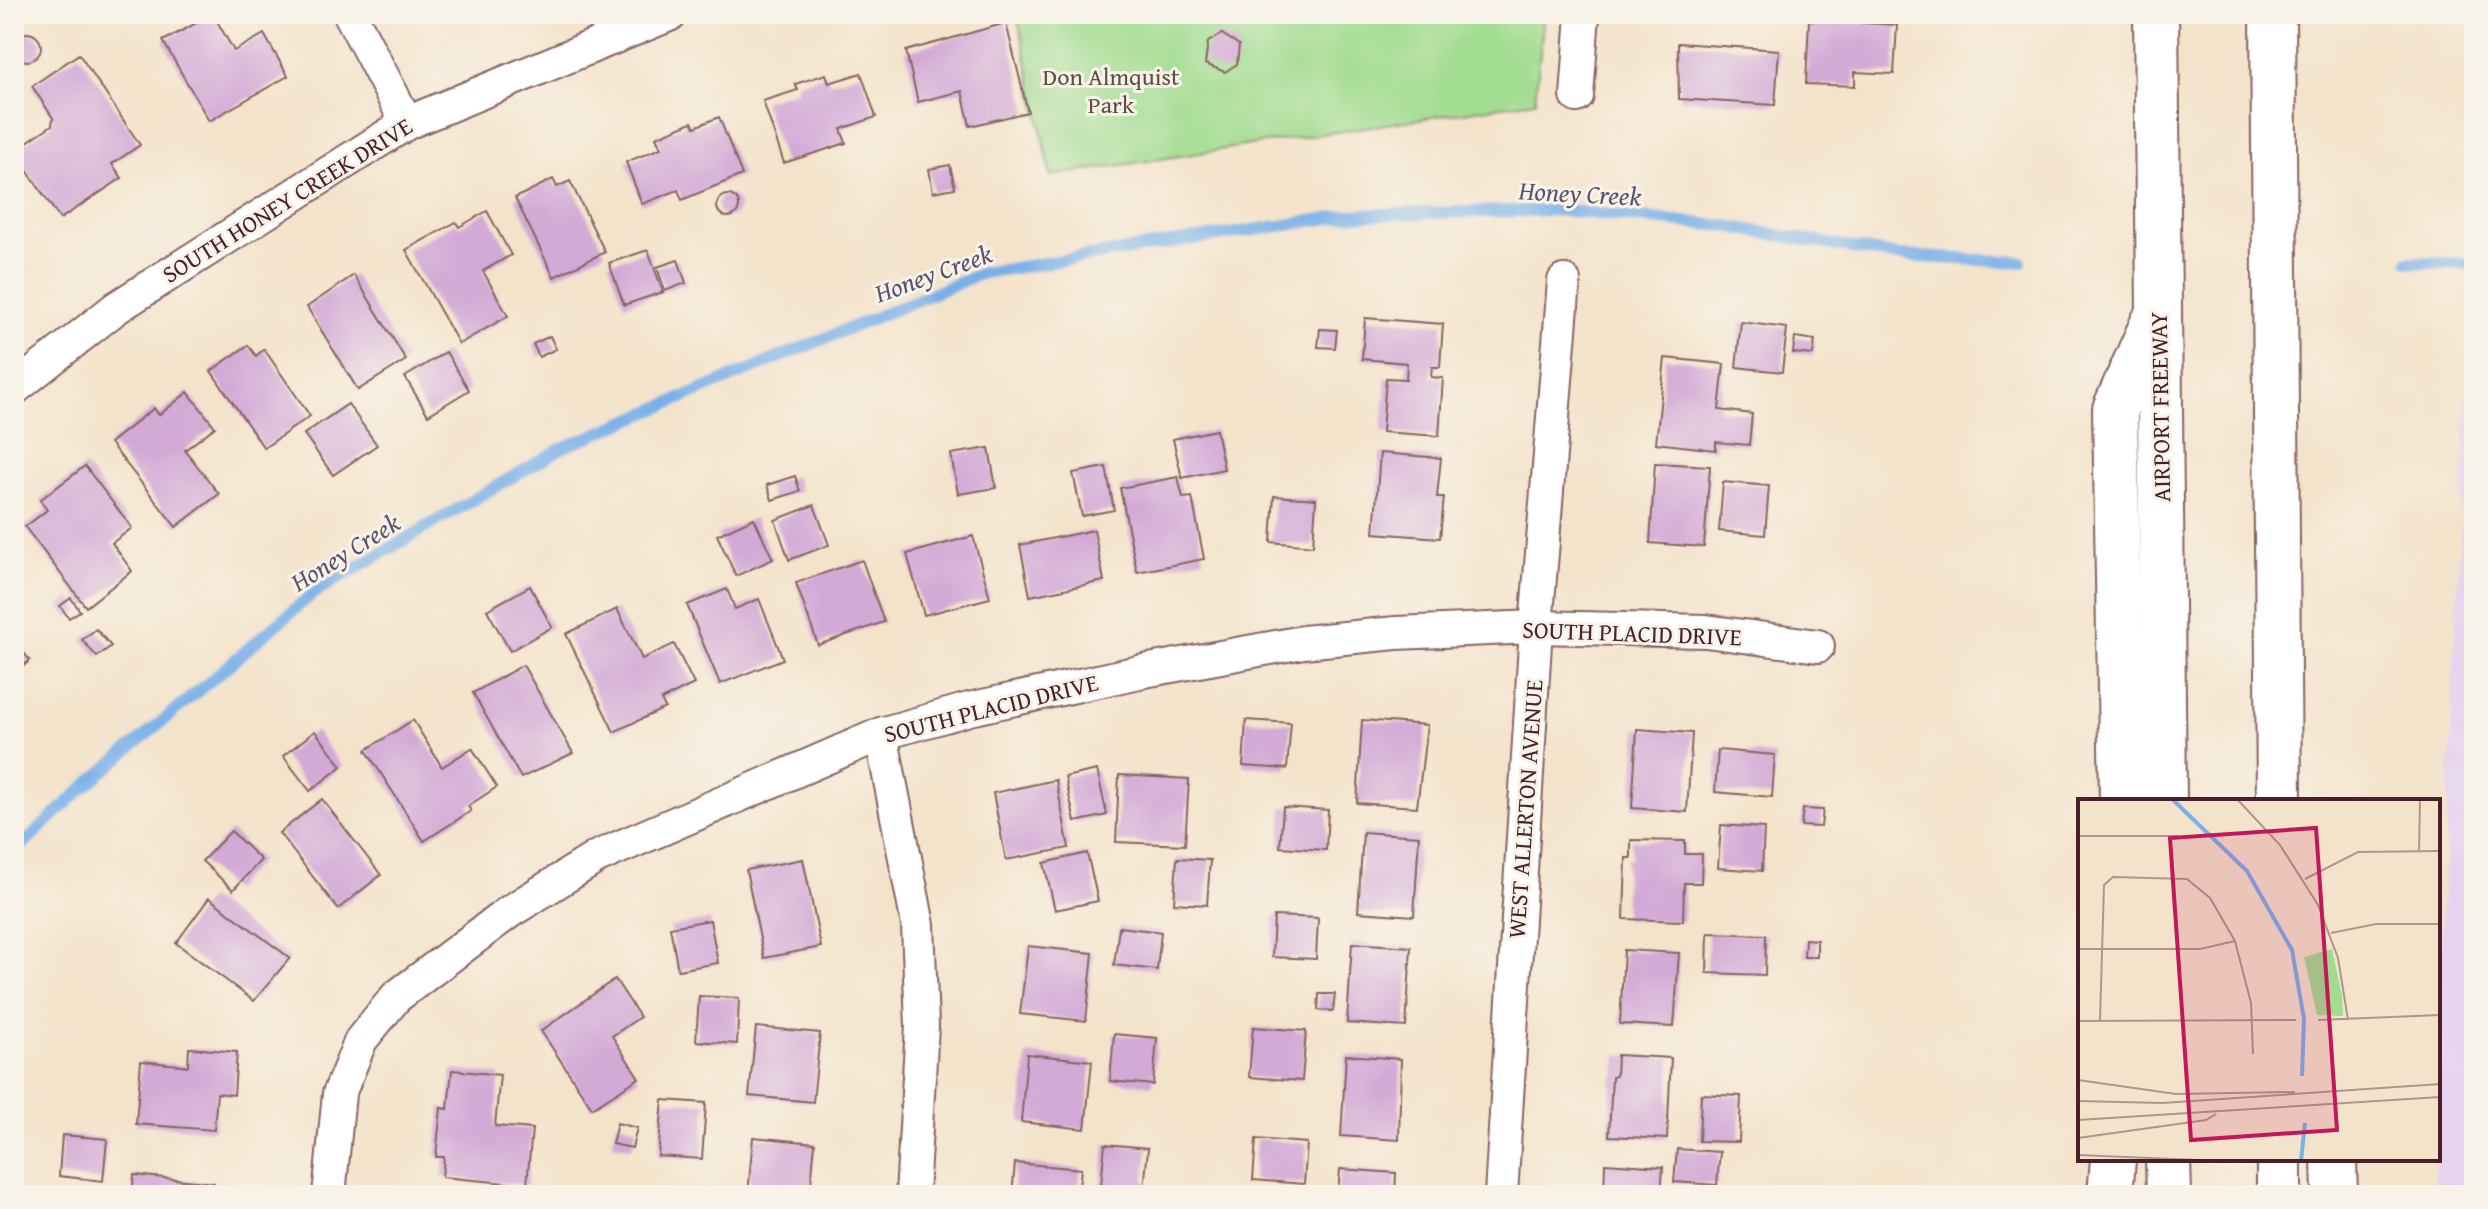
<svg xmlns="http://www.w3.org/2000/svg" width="2488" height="1209" font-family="'Gentium Book Plus',serif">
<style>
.built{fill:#e6d3f0}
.green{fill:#a1dc90;stroke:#767e5e;stroke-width:2}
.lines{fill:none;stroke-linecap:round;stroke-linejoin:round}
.stream{stroke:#79b0e8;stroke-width:12}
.building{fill:#d3a9d6}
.street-casing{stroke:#866463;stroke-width:36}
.highway-casing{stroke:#866463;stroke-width:48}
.street{stroke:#fff;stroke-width:32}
.highway{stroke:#fff;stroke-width:44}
.labels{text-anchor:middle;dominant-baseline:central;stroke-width:6;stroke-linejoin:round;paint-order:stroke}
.park-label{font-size:24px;fill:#604e44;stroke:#f7f3e8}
.street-label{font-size:24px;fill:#4a1f2b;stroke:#f7f3e8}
.water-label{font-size:26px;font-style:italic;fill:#5a526d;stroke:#f7f3e8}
.inset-river{fill:none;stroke:#79b0e8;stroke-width:4}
.inset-road{fill:none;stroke:#b0958b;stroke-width:2}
.view{fill:#c2185b;fill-opacity:0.15;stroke:#c2185b;stroke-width:4}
.inset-edge{fill:none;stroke:#4a1f2b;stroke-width:4}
</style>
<rect width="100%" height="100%" fill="#f7f3e8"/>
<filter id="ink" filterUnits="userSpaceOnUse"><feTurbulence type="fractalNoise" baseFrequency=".0125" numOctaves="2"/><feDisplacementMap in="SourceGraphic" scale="16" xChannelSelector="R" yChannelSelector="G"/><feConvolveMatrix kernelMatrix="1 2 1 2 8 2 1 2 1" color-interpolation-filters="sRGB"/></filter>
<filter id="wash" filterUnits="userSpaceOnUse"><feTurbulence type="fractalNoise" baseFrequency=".006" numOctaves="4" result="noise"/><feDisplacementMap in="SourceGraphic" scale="32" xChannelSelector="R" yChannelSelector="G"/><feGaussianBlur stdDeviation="1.8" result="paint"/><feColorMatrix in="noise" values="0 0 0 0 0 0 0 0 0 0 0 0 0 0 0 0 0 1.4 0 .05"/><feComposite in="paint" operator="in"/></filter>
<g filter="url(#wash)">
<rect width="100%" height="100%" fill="#f4e3cb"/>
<path class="built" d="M 2469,348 L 2474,350 L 2474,1195 L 2434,1195 L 2435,1159 L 2438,1159 L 2438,1008 Z"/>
<path class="green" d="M 1017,14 L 1544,14 L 1535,101 L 1051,176 Z"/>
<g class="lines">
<g class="stream">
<path d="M 2409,262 L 2474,264"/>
<path d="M 14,853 L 81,790 L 315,592 L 562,448 L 982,273 L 1349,215 L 1559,210 L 1725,226 L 1898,256 L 2021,262"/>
</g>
</g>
<g id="blocks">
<g class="building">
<path d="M 213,14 L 234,51 L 264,34 L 288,76 L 209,121 L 163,41 Z"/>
<path d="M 1809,20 L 1897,25 L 1894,74 L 1855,72 L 1855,86 L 1806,84 Z"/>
<path d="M 1006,23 L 1028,112 L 970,126 L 962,91 L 918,102 L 906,51 Z"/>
<circle cx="27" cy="47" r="14"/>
<path d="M 1222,34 L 1239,45 L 1237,64 L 1225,72 L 1205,64 L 1208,42 Z"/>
<path d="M 1678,43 L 1779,50 L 1775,105 L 1679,99 Z"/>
<path d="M 79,54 L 140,145 L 112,164 L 122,178 L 60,219 L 14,151 L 52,125 L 53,118 L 32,86 Z"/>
<path d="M 861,73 L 876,117 L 841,129 L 846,143 L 784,163 L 763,101 L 798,90 L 795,84 L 826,74 L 829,83 Z"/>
<path d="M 719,117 L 742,175 L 682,200 L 678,190 L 642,204 L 626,162 L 661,148 L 656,137 L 692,122 L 695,127 Z"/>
<path d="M 950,165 L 955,188 L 933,192 L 929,169 Z"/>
<path d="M 553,179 L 557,187 L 570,181 L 605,252 L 554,277 L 515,198 Z"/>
<circle cx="728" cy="206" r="11"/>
<path d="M 487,211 L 511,255 L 483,271 L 508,316 L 459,344 L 406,250 L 456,222 L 459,227 Z"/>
<path d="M 648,250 L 663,292 L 624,305 L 609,263 Z"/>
<path d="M 678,260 L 686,283 L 665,291 L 657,267 Z"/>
<path d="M 354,275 L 406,360 L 358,390 L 307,307 Z"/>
<path d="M 1365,318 L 1443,324 L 1440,367 L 1432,367 L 1431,377 L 1443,378 L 1439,436 L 1382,432 L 1386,378 L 1406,379 L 1407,363 L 1362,359 Z"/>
<path d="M 1741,322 L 1787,328 L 1782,372 L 1736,367 Z"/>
<path d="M 1320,329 L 1337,330 L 1335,348 L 1318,347 Z"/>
<path d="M 550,336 L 556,349 L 539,357 L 533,344 Z"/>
<path d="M 1795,337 L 1815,340 L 1813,355 L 1793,353 Z"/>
<path d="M 248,345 L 256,356 L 264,349 L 310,416 L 264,448 L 211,371 Z"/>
<path d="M 446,352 L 469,390 L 428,415 L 405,377 Z"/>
<path d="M 1665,358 L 1724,364 L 1719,410 L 1752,414 L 1749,445 L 1716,442 L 1716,450 L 1656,443 Z"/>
<path d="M 188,392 L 215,427 L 185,450 L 219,494 L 176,527 L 110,443 L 154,408 L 159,415 Z"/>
<path d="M 348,404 L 377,445 L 333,475 L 304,434 Z"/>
<path d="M 1216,430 L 1224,469 L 1182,478 L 1173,439 Z"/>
<path d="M 989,448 L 996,488 L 958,494 L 951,454 Z"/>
<path d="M 1380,453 L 1441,458 L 1437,497 L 1444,497 L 1440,538 L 1374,533 Z"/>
<path d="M 1655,463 L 1710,466 L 1704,547 L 1650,543 Z"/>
<path d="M 85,466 L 132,528 L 112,543 L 132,571 L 86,607 L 25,527 L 47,510 L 40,500 Z"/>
<path d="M 1106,467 L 1114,510 L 1082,516 L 1073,473 Z"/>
<path d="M 795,476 L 800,491 L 772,500 L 767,485 Z"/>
<path d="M 1178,477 L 1183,498 L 1192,497 L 1204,559 L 1137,572 L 1120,488 Z"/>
<path d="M 1723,482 L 1769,486 L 1765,535 L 1719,531 Z"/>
<path d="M 1274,496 L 1316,499 L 1313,546 L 1271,542 Z"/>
<path d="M 814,505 L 829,545 L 789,560 L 775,520 Z"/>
<path d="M 754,518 L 773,559 L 736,576 L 717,535 Z"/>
<path d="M 1094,530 L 1104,581 L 1030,596 L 1020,545 Z"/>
<path d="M 973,536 L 990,598 L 924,615 L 907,554 Z"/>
<path d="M 862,560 L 884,622 L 818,645 L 796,583 Z"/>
<path d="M 530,586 L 552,627 L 510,651 L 487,610 Z"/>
<path d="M 727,589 L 735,609 L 759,599 L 783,659 L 720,684 L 687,605 Z"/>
<path d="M 71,598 L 80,611 L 69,618 L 60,606 Z"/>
<path d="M 617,609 L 642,659 L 674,644 L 694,684 L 661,700 L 665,708 L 614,732 L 566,634 Z"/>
<path d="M 96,629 L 111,646 L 97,657 L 82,640 Z"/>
<path d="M 14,642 L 30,660 L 14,675 Z"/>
<path d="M 523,665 L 573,753 L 521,778 L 473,693 Z"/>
<path d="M 413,720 L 442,767 L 472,748 L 497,787 L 468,806 L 471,811 L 424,841 L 366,750 Z"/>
<path d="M 1246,720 L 1291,723 L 1287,769 L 1243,766 Z"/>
<path d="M 1362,720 L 1427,725 L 1417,807 L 1357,803 Z"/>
<path d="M 1637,729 L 1692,733 L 1687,812 L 1632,808 Z"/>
<path d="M 315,731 L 342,766 L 310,791 L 283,756 Z"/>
<path d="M 1718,750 L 1775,755 L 1772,797 L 1715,792 Z"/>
<path d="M 1097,770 L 1107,815 L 1075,822 L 1065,777 Z"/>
<path d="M 1119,775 L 1189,779 L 1185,845 L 1116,842 Z"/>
<path d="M 1056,780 L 1069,848 L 1006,860 L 993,793 Z"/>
<path d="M 322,799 L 381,875 L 338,909 L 279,833 Z"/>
<path d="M 1283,807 L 1328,810 L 1326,850 L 1280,847 Z"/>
<path d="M 1803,809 L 1823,810 L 1821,827 L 1801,826 Z"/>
<path d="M 1721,825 L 1764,828 L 1762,871 L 1718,868 Z"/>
<path d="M 231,831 L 261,860 L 233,890 L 202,861 Z"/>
<path d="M 1363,832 L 1419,836 L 1414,916 L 1358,912 Z"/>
<path d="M 1631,840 L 1685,841 L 1685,854 L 1702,854 L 1701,883 L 1684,883 L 1683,921 L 1624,919 L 1626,858 L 1631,858 Z"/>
<path d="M 1087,853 L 1098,901 L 1055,910 L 1044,863 Z"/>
<path d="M 1177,858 L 1210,860 L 1207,905 L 1174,903 Z"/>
<path d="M 803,859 L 821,947 L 764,958 L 746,870 Z"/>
<path d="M 209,898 L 290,958 L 254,1001 L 176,943 Z"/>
<path d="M 1274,916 L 1318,918 L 1316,959 L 1272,957 Z"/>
<path d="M 710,920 L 718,963 L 678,970 L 670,927 Z"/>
<path d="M 1119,927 L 1161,932 L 1157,970 L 1114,965 Z"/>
<path d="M 1708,933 L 1766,935 L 1765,975 L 1707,973 Z"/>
<path d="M 1805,939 L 1817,940 L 1817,957 L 1804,957 Z"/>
<path d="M 1352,943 L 1411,947 L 1406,1027 L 1347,1023 Z"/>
<path d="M 1028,946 L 1093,953 L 1086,1021 L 1020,1014 Z"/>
<path d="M 1624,950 L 1679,953 L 1674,1027 L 1620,1024 Z"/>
<path d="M 615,979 L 640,1017 L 612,1036 L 639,1078 L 592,1108 L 541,1031 Z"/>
<path d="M 1319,994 L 1335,994 L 1333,1011 L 1318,1010 Z"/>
<path d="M 699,996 L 739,998 L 737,1044 L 696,1041 Z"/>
<path d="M 756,1027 L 820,1033 L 813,1102 L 749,1096 Z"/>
<path d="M 1253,1027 L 1306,1031 L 1302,1081 L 1249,1077 Z"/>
<path d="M 1114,1034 L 1157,1038 L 1153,1085 L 1110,1081 Z"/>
<path d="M 189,1048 L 237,1052 L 234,1095 L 217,1093 L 214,1130 L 136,1124 L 141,1061 L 188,1066 Z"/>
<path d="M 1027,1054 L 1092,1061 L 1085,1129 L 1021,1122 Z"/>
<path d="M 1346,1055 L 1401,1059 L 1399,1140 L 1341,1136 Z"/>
<path d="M 1617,1055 L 1671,1058 L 1667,1139 L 1609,1136 L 1612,1077 L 1616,1076 Z"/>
<path d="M 452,1070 L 500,1075 L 495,1126 L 532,1129 L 527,1185 L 442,1177 L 444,1157 L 436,1157 L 441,1108 L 448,1109 Z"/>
<path d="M 1701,1094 L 1741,1096 L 1739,1142 L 1699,1141 Z"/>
<path d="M 663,1100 L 706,1103 L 702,1159 L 658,1156 Z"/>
<path d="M 617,1123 L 637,1128 L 632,1148 L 612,1144 Z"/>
<path d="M 62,1135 L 107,1139 L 103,1181 L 59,1176 Z"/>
<path d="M 753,1137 L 815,1143 L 810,1195 L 748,1195 Z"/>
<path d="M 1256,1139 L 1307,1143 L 1304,1184 L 1253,1180 Z"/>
<path d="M 1105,1144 L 1148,1148 L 1144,1189 L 1101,1185 Z"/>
<path d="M 1677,1149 L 1720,1152 L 1717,1185 L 1674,1182 Z"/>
<path d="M 1015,1163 L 1081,1169 L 1078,1195 L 1012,1195 Z"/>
<path d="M 1605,1163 L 1663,1167 L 1661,1195 L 1604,1195 Z"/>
<path d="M 1340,1169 L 1396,1173 L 1395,1195 L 1338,1195 Z"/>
<path d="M 134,1175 L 214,1183 L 213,1195 L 132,1195 Z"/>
</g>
</g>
</g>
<g filter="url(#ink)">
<use href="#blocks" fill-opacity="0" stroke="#866463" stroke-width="2"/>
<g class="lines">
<g class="street-casing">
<g id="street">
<path d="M 350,14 L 407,123"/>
<path d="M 1577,96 L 1583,14"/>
<path d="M 14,389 L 116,308 L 407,123 L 671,14"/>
<path d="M 881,734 L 918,925 L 922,1026 L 912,1195"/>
<path d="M 329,1195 L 339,1094 L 361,1040 L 396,997 L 509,912 L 597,857 L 881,734 L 969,709 L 1144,671 L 1303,642 L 1396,633 L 1536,627 L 1706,631 L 1818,646"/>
<path d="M 1501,1195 L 1536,627 L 1564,281"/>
</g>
</g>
<g class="highway-casing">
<g id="highway">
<path d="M 2156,14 L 2164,801"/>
<path d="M 2273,14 L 2279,801"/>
<path d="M 2122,801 L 2115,409 L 2153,323"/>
<path d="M 2168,1159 L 2169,1195"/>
<path d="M 2334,1159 L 2335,1195"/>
<path d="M 2110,1195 L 2113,1159"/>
<path d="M 2279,1195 L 2279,1159"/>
</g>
</g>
<use href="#street" class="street"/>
<use href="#highway" class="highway"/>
</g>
</g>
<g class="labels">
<g class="park-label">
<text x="1111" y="76">Don Almquist<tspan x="1111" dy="28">Park</tspan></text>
</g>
<g class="street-label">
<text transform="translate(287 200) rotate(-32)">SOUTH HONEY CREEK DRIVE</text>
<text transform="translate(2160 407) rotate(-91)">AIRPORT FREEWAY</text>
<text transform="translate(1632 633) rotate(2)">SOUTH PLACID DRIVE</text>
<text transform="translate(991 708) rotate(-14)">SOUTH PLACID DRIVE</text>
<text transform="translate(1525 809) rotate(-86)">WEST ALLERTON AVENUE</text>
</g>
<g class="water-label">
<text transform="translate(1580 193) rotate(3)">Honey Creek</text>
<text transform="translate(933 273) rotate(-20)">Honey Creek</text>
<text transform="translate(345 552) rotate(-32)">Honey Creek</text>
</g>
</g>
<g transform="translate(2078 799)">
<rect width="362" height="362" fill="#f4e3cb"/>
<path d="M 254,150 L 264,197 L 265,217 L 239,216 L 226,158 Z" fill="#a1dc90"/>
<path class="inset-river" d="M 94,0 L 169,72 L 214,151 L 226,220 L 224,277M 223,362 L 227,324"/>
<path class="inset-road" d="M 159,0 L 202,46 L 240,106 L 260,159 L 270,221M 0,37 L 101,37M 341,51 L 342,0M 227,80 L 280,53 L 362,52M 253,134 L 298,125 L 362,125M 0,150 L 122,150 L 157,142M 240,221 L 362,216M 0,222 L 218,221M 22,222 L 26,86 L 35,78 L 109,80 L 132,99 L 157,142 L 173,204 L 175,255M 0,281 L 98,295 L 217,293M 0,302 L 85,304 L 362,285M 0,321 L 362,298M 0,339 L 128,321 L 138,315M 0,356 L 144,362"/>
<path class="view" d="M 238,29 L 259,331 L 113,341 L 92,39 Z"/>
<rect width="362" height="362" class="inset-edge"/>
</g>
<rect width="2488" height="1209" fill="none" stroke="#f7f3e8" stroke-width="48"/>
</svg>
